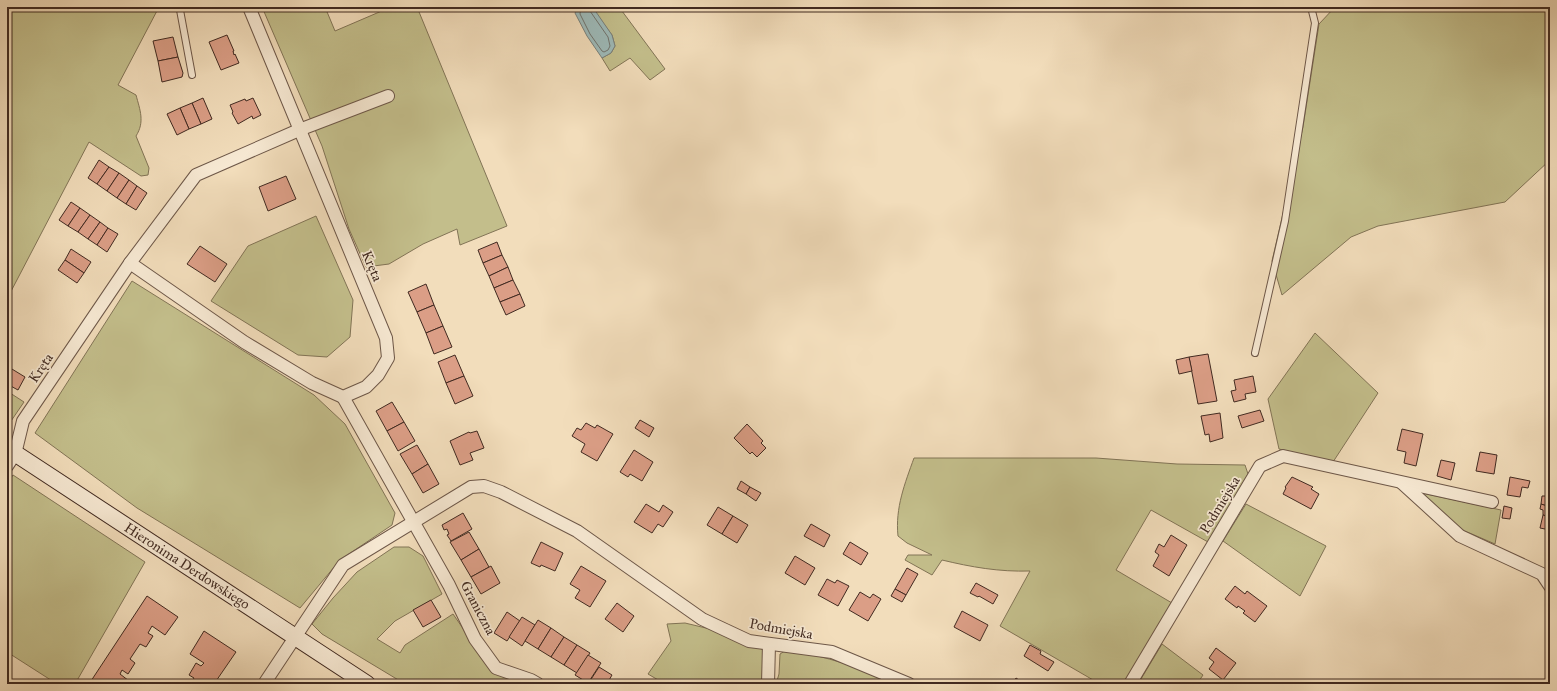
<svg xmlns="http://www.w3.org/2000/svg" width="1557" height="691" font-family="'IM FELL Great Primer',serif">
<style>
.green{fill:#c3be8b;stroke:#827456}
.water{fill:#9dbab9;stroke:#78807c}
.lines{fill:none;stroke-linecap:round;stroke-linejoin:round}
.shore{stroke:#6f726d;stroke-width:1}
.building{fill:#db9e86;stroke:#412a21}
.lane-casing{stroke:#6d5748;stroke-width:8}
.street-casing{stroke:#6d5748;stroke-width:14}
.secondary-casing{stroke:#412a21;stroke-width:18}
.lane{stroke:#f7e9d3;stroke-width:6}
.street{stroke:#f7e9d3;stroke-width:12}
.secondary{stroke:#f7e9d3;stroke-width:16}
.labels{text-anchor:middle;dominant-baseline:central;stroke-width:3.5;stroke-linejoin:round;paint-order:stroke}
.street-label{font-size:14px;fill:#412a21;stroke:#f7e9d3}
</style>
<rect width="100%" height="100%" fill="#f2ddbb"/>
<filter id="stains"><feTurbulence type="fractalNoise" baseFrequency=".005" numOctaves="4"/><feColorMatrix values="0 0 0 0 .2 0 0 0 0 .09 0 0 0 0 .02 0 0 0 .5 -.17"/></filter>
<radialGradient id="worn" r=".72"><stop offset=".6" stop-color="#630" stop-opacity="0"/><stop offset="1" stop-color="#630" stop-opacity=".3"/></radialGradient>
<g class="green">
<path d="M 7,7 L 159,7 L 118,85 L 136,95 C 140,110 145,122 136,136 L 149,168 L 148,175 L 141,176 L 89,142 L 7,299 Z"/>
<path d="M 262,7 L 325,7 L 335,31 L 391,7 L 417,7 L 507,226 L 460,245 L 457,229 L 423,244 L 389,264 L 366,267 L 349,229 L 322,146 Z"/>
<path d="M 591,7 L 619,7 L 665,69 L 650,80 L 630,58 L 610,71 L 602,58 L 611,53 L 615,46 L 612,35 Z"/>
<path d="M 1335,7 L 1550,7 L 1550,160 L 1505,202 L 1378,226 L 1351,237 L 1282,295 L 1272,261 L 1303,127 L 1319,24 Z"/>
<path d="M 316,216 L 353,300 L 350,337 L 327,357 L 298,355 L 211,301 L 248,246 Z"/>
<path d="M 132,281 L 314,395 L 345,424 L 395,513 L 392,525 L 340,560 L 300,608 L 137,508 L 35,433 Z"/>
<path d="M 1315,333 L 1378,393 L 1333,462 L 1279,449 L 1268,399 Z"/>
<path d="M 7,391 L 24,402 L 9,424 L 7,422 Z"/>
<path d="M 914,458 L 1096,458 L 1177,464 L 1245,465 L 1248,474 L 1208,542 L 1151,510 L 1116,570 L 1172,603 L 1124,684 L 1100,684 L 1000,626 L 1030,571 C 999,572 971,567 942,560 L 932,575 L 905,560 L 908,555 L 932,555 L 907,543 L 898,536 C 895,508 905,483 914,458 Z"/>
<path d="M 13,475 L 145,562 L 75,684 L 57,684 L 7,652 L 7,484 Z"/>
<path d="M 1422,493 L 1501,510 L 1495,544 L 1458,528 Z"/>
<path d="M 1246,504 L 1326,546 L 1300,596 L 1223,541 Z"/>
<path d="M 394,547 L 409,547 L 423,556 L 442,594 L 395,621 L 377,639 L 400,653 L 405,645 L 453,614 L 489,666 L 522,684 L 405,684 L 322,634 L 312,624 L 333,598 L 357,572 Z"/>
<path d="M 685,623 L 710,629 L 759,646 L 766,654 L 764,684 L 665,684 L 648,674 L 671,641 L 667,624 Z"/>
<path d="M 1162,644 L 1203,675 L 1197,684 L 1138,684 Z"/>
<path d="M 788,649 C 827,658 858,665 894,684 L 776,684 L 779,674 L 780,654 Z"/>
</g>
<path class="water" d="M 578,7 L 591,7 L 594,9 L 612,35 L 615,46 L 611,53 L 602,58 L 587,36 L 575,13 Z"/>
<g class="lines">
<path class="shore" d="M 581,7 L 580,14 L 590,34 L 602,51 L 604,52 L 608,50 L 610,46 L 608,37 L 590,11 L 589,7"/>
</g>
<g class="building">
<path d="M 227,35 L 234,51 L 233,51 L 234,55 L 235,54 L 239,63 L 221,70 L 209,42 Z"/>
<path d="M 173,37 L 178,57 L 158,61 L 153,41 Z"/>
<path d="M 178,57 L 183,73 L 182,77 L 162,82 L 158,61 Z"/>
<path d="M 203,98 L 212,119 L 201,124 L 192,103 Z"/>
<path d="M 253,98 L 261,115 L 253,119 L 252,116 L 238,124 L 232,113 L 233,112 L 230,105 L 245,99 L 246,101 Z"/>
<path d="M 192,103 L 201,124 L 189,129 L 180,108 Z"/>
<path d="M 180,108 L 189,129 L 177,135 L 167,114 Z"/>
<path d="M 99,160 L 109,167 L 97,184 L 88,178 Z"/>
<path d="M 109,167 L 119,173 L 107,191 L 97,184 Z"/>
<path d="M 119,173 L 129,180 L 117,198 L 107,191 Z"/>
<path d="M 286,176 L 296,199 L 268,211 L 259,187 Z"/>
<path d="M 129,180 L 137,186 L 126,204 L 117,198 Z"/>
<path d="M 137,186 L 147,193 L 136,210 L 126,204 Z"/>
<path d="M 71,202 L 80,208 L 68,226 L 59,220 Z"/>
<path d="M 80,208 L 90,215 L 78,232 L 68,226 Z"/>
<path d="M 90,215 L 100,222 L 88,239 L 78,232 Z"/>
<path d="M 100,222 L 108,228 L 97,245 L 88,239 Z"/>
<path d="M 108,228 L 118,234 L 107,252 L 97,245 Z"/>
<path d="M 497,242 L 502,255 L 483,263 L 478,250 Z"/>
<path d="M 200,246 L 227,264 L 215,282 L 187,264 Z"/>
<path d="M 71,249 L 91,262 L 84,273 L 65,260 Z"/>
<path d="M 502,255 L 508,267 L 489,276 L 483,263 Z"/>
<path d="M 65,260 L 84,273 L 77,283 L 58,270 Z"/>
<path d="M 508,267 L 513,280 L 494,288 L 489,276 Z"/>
<path d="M 513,280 L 520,294 L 500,302 L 494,288 Z"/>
<path d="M 426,284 L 434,305 L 417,312 L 408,292 Z"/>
<path d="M 520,294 L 525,306 L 506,315 L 500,302 Z"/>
<path d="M 434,305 L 443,326 L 426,333 L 417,312 Z"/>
<path d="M 443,326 L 452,347 L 434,354 L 426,333 Z"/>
<path d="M 1208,354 L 1217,401 L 1198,404 L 1189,357 Z"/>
<path d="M 455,355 L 464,376 L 446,383 L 438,362 Z"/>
<path d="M 1189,357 L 1192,371 L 1179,374 L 1176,360 Z"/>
<path d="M 7,366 L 25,377 L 18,390 L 7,384 Z"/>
<path d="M 464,376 L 473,396 L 455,404 L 446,383 Z"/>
<path d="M 1253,376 L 1256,392 L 1245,394 L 1246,399 L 1234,402 L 1231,391 L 1236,390 L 1234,380 Z"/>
<path d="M 392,402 L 404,422 L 387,431 L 376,411 Z"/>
<path d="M 1260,410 L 1264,421 L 1242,428 L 1238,416 Z"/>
<path d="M 1220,413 L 1223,438 L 1210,442 L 1209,434 L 1205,435 L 1201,416 Z"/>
<path d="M 640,420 L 654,428 L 649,437 L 635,428 Z"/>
<path d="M 404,422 L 415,441 L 398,451 L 387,431 Z"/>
<path d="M 586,423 L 595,428 L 597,425 L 613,434 L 597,461 L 581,452 L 585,444 L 572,436 L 577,428 L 581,430 Z"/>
<path d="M 747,424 L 763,441 L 761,443 L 766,448 L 757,457 L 752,452 L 750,454 L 734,438 Z"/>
<path d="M 1402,429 L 1423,434 L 1416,466 L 1404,463 L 1406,452 L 1397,450 Z"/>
<path d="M 477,431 L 484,448 L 470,453 L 473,460 L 460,465 L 450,441 L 469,432 L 470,433 Z"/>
<path d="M 417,445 L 428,464 L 412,474 L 400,454 Z"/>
<path d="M 634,450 L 653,462 L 642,481 L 630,474 L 628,477 L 620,472 Z"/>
<path d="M 1480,452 L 1497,455 L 1494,474 L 1476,471 Z"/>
<path d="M 1441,460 L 1455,463 L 1451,480 L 1437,476 Z"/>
<path d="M 428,464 L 439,484 L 423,493 L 412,474 Z"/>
<path d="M 1292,477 L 1313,487 L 1311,489 L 1319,494 L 1311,509 L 1283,494 L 1286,488 L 1285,487 Z"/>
<path d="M 1510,477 L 1530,481 L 1528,488 L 1522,487 L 1520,497 L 1507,495 Z"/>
<path d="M 741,481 L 750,487 L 746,494 L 737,489 Z"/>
<path d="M 1548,484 L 1550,485 L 1550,507 L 1541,504 L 1542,496 L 1546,496 Z"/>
<path d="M 750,487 L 761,493 L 756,501 L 746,494 Z"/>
<path d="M 646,504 L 659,512 L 663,505 L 673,512 L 663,527 L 658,524 L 652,533 L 634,522 Z"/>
<path d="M 1541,504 L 1550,507 L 1550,517 L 1543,515 L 1543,510 L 1540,509 Z"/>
<path d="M 1504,506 L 1512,508 L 1510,519 L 1502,518 Z"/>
<path d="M 718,507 L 733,516 L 722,534 L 707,525 Z"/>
<path d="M 463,513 L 472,529 L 451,541 L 447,535 L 449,534 L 447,529 L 444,530 L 442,525 Z"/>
<path d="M 1543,515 L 1550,517 L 1550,530 L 1540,528 Z"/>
<path d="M 733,516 L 748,525 L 737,543 L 722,534 Z"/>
<path d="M 811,524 L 830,535 L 824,547 L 804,536 Z"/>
<path d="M 469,532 L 479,549 L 461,560 L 450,542 Z"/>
<path d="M 1171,535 L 1187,545 L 1169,576 L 1153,566 L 1159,555 L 1155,552 L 1159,544 L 1164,547 Z"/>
<path d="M 541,542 L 563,553 L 555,571 L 541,565 L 540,567 L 531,563 Z"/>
<path d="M 850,542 L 868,553 L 861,565 L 843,554 Z"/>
<path d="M 479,549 L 489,567 L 471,577 L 461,560 Z"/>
<path d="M 795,556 L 815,568 L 805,585 L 785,573 Z"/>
<path d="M 491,566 L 500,583 L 481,594 L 471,577 Z"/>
<path d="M 581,566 L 606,581 L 590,607 L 575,598 L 580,590 L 570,584 Z"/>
<path d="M 907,568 L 918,574 L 906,595 L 895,589 Z"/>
<path d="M 827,579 L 835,583 L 837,580 L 849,586 L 838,606 L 818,595 Z"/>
<path d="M 976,583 L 998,595 L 993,604 L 979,596 L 978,597 L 970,593 Z"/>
<path d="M 1235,586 L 1245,594 L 1247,591 L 1267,606 L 1255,622 L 1243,613 L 1245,611 L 1238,606 L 1237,608 L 1225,599 Z"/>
<path d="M 895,589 L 906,595 L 902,602 L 891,596 Z"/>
<path d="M 860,592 L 870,598 L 873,594 L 881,599 L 868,621 L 849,610 Z"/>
<path d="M 147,596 L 178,617 L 165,635 L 152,626 L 148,633 L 153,636 L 146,647 L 140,644 L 130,659 L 135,663 L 128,674 L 122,670 L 120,674 L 133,684 L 89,684 Z"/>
<path d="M 431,600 L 441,617 L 423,627 L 413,610 Z"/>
<path d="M 617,603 L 634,616 L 623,632 L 605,619 Z"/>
<path d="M 962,611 L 988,625 L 980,641 L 954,627 Z"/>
<path d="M 507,612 L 520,621 L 507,641 L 494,633 Z"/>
<path d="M 522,617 L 535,625 L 522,646 L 509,637 Z"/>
<path d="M 538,620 L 551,628 L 538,649 L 525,641 Z"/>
<path d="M 551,628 L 564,637 L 551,657 L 538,649 Z"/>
<path d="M 204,631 L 236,652 L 214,684 L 190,684 L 194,678 L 189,675 L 196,663 L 201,666 L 204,663 L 190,654 Z"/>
<path d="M 564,637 L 577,645 L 564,665 L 551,657 Z"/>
<path d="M 577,645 L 590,653 L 577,673 L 564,665 Z"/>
<path d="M 1030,645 L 1041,651 L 1040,654 L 1054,662 L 1048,671 L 1024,656 Z"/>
<path d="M 1216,648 L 1236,663 L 1223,680 L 1209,669 L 1214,662 L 1209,658 Z"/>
<path d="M 588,655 L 601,663 L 588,683 L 575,675 Z"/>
<path d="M 599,667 L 612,675 L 608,682 L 606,684 L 588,684 Z"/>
<path d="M 1016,678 L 1025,684 L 1012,684 Z"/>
</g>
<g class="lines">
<g class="lane-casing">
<g id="lane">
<path d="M 182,7 L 180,10 L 192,75"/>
<path d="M 1255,353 L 1285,221 L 1315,23 L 1311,7"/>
</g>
</g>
<g class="street-casing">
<g id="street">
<path d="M 130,263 L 244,342 L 312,383 L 343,397 L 366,387 L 378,375 L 388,358 L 386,338 L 249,7"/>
<path d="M 343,397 L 449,585 L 475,639 L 496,668 L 531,680 L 538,684"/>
<path d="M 7,466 L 15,454 L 23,421 L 130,263 L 196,175 L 299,130 L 388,96"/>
<path d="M 1402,483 L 1460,536 L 1542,574 L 1550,586"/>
<path d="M 264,684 L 343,565 L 471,487 L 484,486 L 501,492 L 577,531 L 702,619 L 749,641 L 832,652 L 909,684"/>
<path d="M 768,684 L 769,644"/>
<path d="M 1130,684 L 1260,466 L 1283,456 L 1492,502"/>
</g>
</g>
<g class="secondary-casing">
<path id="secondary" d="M 7,448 L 367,684"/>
</g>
<use href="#lane" class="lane"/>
<use href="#street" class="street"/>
<use href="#secondary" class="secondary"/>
</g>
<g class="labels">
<g class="street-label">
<text transform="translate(372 266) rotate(67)">Kręta</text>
<text transform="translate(41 368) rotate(-56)">Kręta</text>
<text transform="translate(1220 505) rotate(-59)">Podmiejska</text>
<text transform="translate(187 566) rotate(33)">Hieronima Derdowskiego</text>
<text transform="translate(478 608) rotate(62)">Graniczna</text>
<text transform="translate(781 629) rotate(10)">Podmiejska</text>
</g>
</g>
<rect width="1557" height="691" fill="none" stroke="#f2ddbb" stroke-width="24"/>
<rect x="8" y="8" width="1541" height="675" fill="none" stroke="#412a21" stroke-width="2"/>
<rect x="12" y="12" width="1533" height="667" fill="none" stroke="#412a21"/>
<rect width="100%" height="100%" filter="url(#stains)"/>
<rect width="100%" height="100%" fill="url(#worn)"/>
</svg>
